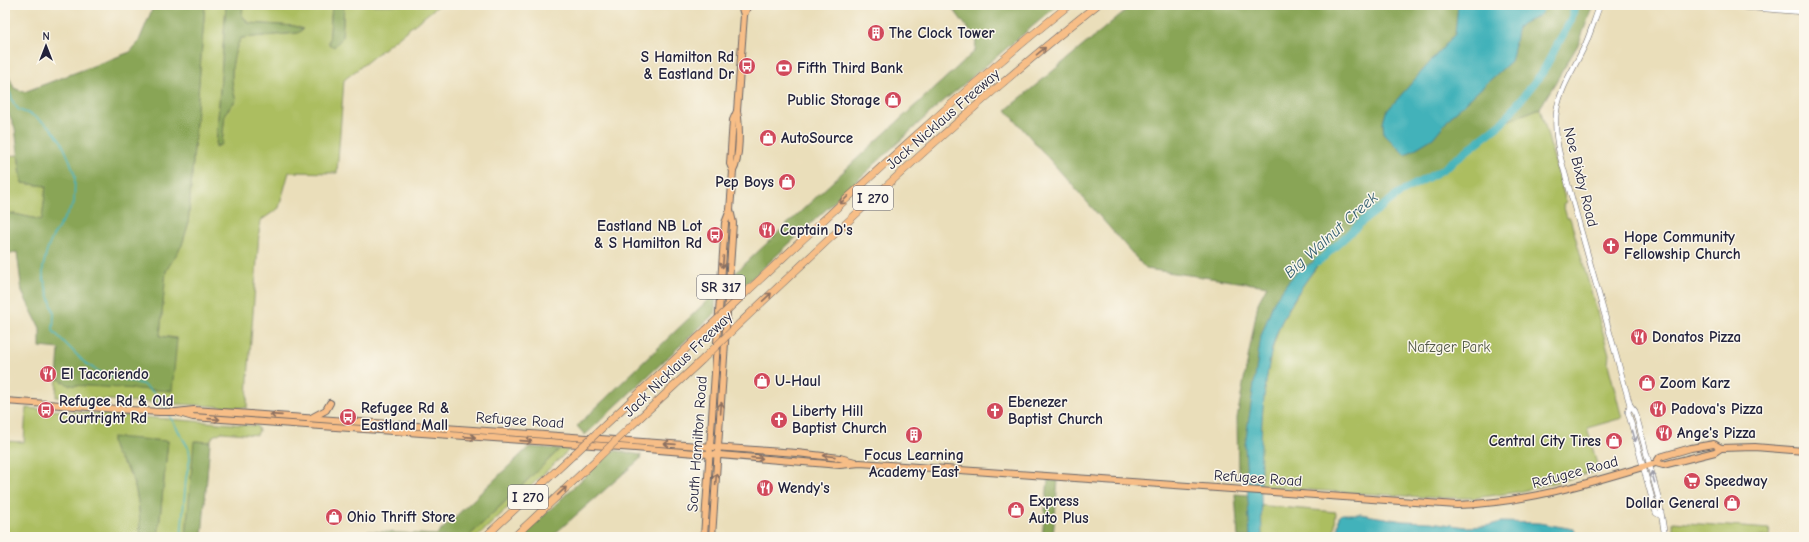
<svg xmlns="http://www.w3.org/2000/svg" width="1809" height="542" font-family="'Comic Neue',sans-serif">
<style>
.green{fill:#acbe61;stroke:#67704e}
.forest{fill:#89a557;stroke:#566449}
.water{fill:#42b2ba;stroke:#326a7a}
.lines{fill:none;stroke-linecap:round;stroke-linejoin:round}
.stream{stroke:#42b2ba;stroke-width:1.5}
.river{stroke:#42b2ba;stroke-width:8}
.minor-casing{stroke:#686467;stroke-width:6}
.major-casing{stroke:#686467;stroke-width:8}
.highway-casing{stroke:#686467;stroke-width:8}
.minor{stroke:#fff;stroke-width:5}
.major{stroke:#f7be87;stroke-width:6}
.highway{stroke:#f7be87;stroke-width:7}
.highway-bridge-casing{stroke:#686467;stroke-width:8;stroke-linecap:butt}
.highway-bridge{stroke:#f7be87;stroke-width:7}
.oneway{stroke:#8c7061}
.oneway2{stroke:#9c9ca7}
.labels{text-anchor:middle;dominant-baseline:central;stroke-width:3;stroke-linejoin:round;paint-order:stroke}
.shield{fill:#fbf7ec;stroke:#636270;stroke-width:1}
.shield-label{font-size:14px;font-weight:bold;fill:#22223b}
.poi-label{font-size:15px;font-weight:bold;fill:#22223b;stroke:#fbf7ec;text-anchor:start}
.street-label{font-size:15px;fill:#22223b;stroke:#fbf7ec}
.park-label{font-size:15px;fill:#525948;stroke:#fbf7ec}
.water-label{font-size:16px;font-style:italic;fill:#2f5c6e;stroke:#fbf7ec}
</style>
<rect width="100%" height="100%" fill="#fbf7ec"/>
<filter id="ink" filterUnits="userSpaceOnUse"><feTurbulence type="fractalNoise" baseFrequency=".025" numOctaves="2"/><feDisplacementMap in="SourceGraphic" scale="8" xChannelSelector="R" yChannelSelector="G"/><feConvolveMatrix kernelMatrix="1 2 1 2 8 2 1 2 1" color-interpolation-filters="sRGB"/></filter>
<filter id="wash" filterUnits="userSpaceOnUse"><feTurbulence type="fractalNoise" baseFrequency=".012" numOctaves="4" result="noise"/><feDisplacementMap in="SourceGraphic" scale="16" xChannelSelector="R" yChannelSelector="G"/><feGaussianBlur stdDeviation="0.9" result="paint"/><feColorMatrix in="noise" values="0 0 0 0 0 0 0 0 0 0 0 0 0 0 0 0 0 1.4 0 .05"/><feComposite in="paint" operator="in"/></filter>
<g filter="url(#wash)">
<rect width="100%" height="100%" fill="#eadeba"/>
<g class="green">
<path d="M 205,5 L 226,5 L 216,147 L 222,143 L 225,113 L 236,100 C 229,81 231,56 241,38 L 298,33 L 303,29 L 295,26 L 248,23 L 242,15 L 243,5 L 332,5 L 329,44 L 342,38 L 344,5 L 439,5 L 344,80 L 337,173 L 289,172 L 279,208 L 260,221 L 248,379 L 247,408 L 56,397 L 57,378 L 69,385 L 177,338 L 160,336 L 166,271 L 182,245 L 188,225 Z"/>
<path d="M 1540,108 L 1566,202 L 1563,204 L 1567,218 L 1570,218 L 1609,354 L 1608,364 L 1622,418 L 1587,428 L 1599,471 L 1518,492 L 1475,498 L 1438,498 L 1261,487 L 1260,442 L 1263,399 L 1270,356 L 1280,324 L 1302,286 L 1326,254 L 1364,220 L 1403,191 L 1442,170 L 1502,123 Z"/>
<path d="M 18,155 L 22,183 L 46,186 L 42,220 L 5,212 L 5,156 Z"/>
<path d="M 26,408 L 257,426 L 259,431 L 257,435 L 222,432 L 213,436 L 210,442 L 195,441 L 186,537 L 158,537 L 168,441 L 112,438 C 112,457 124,460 131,476 C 139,495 140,516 140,537 L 5,537 L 5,441 L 24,442 Z"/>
<path d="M 560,449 L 570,449 L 477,537 L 468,537 Z"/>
<path d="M 1256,505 L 1336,512 L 1334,537 L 1260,537 Z"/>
<path d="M 1673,522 L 1770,529 L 1769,537 L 1673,537 Z"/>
</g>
<g class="forest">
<path d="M 154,5 L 205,5 L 188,225 L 182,245 L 166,271 L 160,336 L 177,339 L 172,391 L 69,385 L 57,378 L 59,349 L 40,347 L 40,328 L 22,292 L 17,252 L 5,254 L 5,212 L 42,220 L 46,186 L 22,183 L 15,128 L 5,105 L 5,67 L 14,88 L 24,92 L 130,52 L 138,43 Z"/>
<path d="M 226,5 L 243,5 L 242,15 L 248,23 L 295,26 L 303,29 L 298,33 L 241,38 C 231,56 229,81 236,100 L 225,113 L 222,144 L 216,147 Z"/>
<path d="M 332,5 L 344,5 L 342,38 L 334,47 L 329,44 Z"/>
<path d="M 950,5 L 1058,5 L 933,110 L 732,297 L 733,275 L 862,154 L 975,51 L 976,39 Z"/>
<path d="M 1132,5 L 1593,5 L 1579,43 L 1540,108 L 1502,123 L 1442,170 L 1403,191 L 1364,220 L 1326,254 L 1302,286 L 1280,324 L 1270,356 L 1263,399 L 1260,442 L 1261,479 L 1238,477 L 1237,418 L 1258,303 L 1267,286 L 1146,269 L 1006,110 Z"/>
<path d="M 716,292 L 715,313 L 585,435 L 577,426 Z"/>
<path d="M 112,437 L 168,441 L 158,537 L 140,537 C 140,516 139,495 131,475 C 124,460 112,457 112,437 Z"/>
<path d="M 194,441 L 210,442 L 202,537 L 186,537 Z"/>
<path d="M 529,447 L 560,449 L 468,537 L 366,537 L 367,531 L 436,535 Z"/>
<path d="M 613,450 L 641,455 L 640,459 L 551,537 L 521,537 Z"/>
<path d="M 1048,480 L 1058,481 L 1053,537 L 1042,537 Z"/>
<path d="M 1235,494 L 1248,495 L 1250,537 L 1238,537 Z"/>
</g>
<g class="water">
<path d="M 1458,5 L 1545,5 C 1540,24 1525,17 1518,28 C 1516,32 1514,53 1511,61 L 1452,115 L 1433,138 L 1405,155 L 1384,134 L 1383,123 L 1386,112 L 1455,34 Z"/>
<path d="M 1326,254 C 1309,276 1293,298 1281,323 C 1273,339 1270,358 1267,376 C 1258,429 1261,483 1262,537 L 1250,537 L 1245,445 L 1261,336 L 1274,301 L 1287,283 L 1297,272 Z"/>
<path d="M 1342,514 L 1360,514 L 1403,521 L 1431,522 L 1466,527 L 1486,526 L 1501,522 L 1539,523 L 1574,529 L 1577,537 L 1337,537 L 1339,517 Z"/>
</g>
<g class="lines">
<g class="stream">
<path d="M 5,80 L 14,104 L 19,110 L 32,115 L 50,127 L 61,141 L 70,161 L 75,176 L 74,203 L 53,236 L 47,250 L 43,267 L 43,277 L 54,313 L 53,331 L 85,363 L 101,373 L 142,384 L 157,395 L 167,410"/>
<path d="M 168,413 L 189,449 L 190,458 L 186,478 L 181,537"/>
</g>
<path class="river" d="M 1318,262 L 1364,220 L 1403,191 L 1442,170 L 1502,123 L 1542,73 L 1571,20 L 1575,5"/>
</g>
</g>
<g filter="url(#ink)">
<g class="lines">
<g class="minor-casing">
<g id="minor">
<path d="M 1600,5 C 1595,18 1591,31 1586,43 C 1565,88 1547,102 1560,156 L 1630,405 L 1628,412 L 1656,513 L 1661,516"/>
<path d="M 1718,5 L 1804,12"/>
<path d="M 1630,405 L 1635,411 L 1659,500 L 1665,537"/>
</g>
</g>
<g class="major-casing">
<g id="major">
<path d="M 744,15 L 748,5"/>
<path d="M 733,171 C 740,159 740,126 737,111 L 744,15 L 741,5"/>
<path d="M 5,401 L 159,412 L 176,412 L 194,410 L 797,453 L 840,458 L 855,462"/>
<path d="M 176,412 L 193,417 L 635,448 L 840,465 L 860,463 L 932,468 L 1457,505 C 1525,503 1590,483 1656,463 L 1660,457 L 1691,448 L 1714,444 L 1721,448 L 1755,447 L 1804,451"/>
<path d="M 313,417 L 326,410 L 330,403"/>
<path d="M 1656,463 L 1663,465 L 1715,452 L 1721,448"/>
<path d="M 704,537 L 725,223 L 730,210"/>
<path d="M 712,537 L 733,223 L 730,210 L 733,171 L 730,164 L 733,120 L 737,111"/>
</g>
</g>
<g class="highway-casing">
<g id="highway">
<path d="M 740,298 C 847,198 954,97 1069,5"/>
<path d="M 739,324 C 855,214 972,104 1097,5"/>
<path d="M 603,427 L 706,330"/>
<path d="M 630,427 L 703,359"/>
<path d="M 485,537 L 571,457"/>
<path d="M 514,537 L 597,459"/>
</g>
</g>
<use href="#minor" class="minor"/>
<use href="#major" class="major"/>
<use href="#highway" class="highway"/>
<g class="highway-bridge-casing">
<g id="highway-bridge">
<path d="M 706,330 L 740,298"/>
<path d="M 703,359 L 739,324"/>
<path d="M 571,457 L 603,427"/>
<path d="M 597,459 L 630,427"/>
</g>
</g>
<use href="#highway-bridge" class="highway-bridge"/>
</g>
<defs><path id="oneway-shaft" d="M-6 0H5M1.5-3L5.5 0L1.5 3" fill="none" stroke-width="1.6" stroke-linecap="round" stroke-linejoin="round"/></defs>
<g class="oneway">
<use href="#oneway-shaft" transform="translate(1041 51) rotate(-40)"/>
<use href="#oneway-shaft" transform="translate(844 200) rotate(137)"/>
<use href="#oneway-shaft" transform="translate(723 262) rotate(94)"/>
<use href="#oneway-shaft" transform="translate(767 297) rotate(-43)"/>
<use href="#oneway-shaft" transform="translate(721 408) rotate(-86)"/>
<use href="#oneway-shaft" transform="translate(276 415) rotate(-176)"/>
<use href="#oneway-shaft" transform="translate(214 419) rotate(4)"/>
<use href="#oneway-shaft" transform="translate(470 437) rotate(4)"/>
<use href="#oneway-shaft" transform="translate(526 441) rotate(4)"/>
<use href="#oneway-shaft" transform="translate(670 444) rotate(-176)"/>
<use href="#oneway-shaft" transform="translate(829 456) rotate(-174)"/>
<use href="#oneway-shaft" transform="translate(757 458) rotate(4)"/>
<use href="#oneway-shaft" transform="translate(716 479) rotate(-86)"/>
<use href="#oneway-shaft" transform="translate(562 491) rotate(-43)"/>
</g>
<g class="oneway2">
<use href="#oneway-shaft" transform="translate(1634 436) rotate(75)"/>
<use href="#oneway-shaft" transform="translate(1653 477) rotate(-106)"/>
</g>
</g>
<defs>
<g id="building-disc" transform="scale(0.9)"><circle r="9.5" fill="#d1495b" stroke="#fbf7ec"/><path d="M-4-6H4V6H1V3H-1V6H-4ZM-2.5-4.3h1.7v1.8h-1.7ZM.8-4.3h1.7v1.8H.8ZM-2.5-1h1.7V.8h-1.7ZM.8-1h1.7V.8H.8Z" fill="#fff"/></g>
<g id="bus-disc" transform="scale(0.9)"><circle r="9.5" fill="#d1495b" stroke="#fbf7ec"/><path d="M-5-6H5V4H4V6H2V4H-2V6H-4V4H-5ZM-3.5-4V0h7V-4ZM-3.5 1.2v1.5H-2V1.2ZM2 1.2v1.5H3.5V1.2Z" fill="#fff"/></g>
<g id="bank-disc" transform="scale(0.9)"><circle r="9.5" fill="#d1495b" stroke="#fbf7ec"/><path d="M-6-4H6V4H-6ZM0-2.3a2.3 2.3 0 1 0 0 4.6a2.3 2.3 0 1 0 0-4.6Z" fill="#fff"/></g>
<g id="shop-disc" transform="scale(0.9)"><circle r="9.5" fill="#d1495b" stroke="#fbf7ec"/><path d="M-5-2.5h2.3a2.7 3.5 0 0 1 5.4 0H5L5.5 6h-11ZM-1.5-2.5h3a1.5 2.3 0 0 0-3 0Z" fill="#fff"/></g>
<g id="restaurant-disc" transform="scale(0.9)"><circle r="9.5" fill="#d1495b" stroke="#fbf7ec"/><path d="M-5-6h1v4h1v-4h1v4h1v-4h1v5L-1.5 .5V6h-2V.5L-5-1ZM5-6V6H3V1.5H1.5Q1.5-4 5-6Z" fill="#fff"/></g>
<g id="church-disc" transform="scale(0.9)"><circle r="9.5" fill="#d1495b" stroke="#fbf7ec"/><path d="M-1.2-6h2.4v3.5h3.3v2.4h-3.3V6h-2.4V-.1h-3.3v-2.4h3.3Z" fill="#fff"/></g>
<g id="supermarket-disc" transform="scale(0.9)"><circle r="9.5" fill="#d1495b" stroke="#fbf7ec"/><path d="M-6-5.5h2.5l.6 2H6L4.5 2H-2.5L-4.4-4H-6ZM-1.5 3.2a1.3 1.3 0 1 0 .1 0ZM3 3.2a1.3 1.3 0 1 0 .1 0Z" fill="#fff"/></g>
</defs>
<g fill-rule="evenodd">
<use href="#building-disc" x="876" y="33"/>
<use href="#bus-disc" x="747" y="66"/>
<use href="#bank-disc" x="784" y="68"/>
<use href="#shop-disc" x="893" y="100"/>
<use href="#shop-disc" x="768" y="138"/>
<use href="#shop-disc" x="787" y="182"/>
<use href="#restaurant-disc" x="767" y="230"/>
<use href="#bus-disc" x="715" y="235"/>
<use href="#church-disc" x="1611" y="246"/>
<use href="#restaurant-disc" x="1639" y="337"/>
<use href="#restaurant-disc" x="48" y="374"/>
<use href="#shop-disc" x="762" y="381"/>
<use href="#shop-disc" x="1647" y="383"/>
<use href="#restaurant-disc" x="1658" y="409"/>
<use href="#bus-disc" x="46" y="410"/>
<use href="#church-disc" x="995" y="411"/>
<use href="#bus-disc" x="348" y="417"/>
<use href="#church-disc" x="779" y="420"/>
<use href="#restaurant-disc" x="1664" y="433"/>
<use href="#building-disc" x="914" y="435"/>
<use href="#shop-disc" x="1614" y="441"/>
<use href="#supermarket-disc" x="1692" y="481"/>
<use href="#restaurant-disc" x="765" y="488"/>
<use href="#shop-disc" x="1732" y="503"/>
<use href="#shop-disc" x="1016" y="510"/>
<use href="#shop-disc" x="334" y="517"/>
</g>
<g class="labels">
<g class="shield">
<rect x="853" y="186" width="40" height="24" rx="3"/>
<rect x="697" y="275" width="48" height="24" rx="3"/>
<rect x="508" y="485" width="40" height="24" rx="3"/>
</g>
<g class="shield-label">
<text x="873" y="198">I 270</text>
<text x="721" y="287">SR 317</text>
<text x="528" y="497">I 270</text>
</g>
<g class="poi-label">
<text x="889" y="33">The Clock Tower</text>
<text x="734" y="57" text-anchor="end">S Hamilton Rd<tspan x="734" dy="17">&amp; Eastland Dr</tspan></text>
<text x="797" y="68">Fifth Third Bank</text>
<text x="880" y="100" text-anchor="end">Public Storage</text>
<text x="781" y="138">AutoSource</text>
<text x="774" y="182" text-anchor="end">Pep Boys</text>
<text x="702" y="226" text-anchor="end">Eastland NB Lot<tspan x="702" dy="17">&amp; S Hamilton Rd</tspan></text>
<text x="780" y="230">Captain D's</text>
<text x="1624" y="237">Hope Community<tspan x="1624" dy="17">Fellowship Church</tspan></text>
<text x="1652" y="337">Donatos Pizza</text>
<text x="61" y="374">El Tacoriendo</text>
<text x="775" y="381">U-Haul</text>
<text x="1660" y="383">Zoom Karz</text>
<text x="59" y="401">Refugee Rd &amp; Old<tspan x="59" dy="17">Courtright Rd</tspan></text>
<text x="1008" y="402">Ebenezer<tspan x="1008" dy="17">Baptist Church</tspan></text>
<text x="361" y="408">Refugee Rd &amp;<tspan x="361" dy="17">Eastland Mall</tspan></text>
<text x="1671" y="409">Padova's Pizza</text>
<text x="792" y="411">Liberty Hill<tspan x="792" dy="17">Baptist Church</tspan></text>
<text x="1677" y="433">Ange's Pizza</text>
<text x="1601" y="441" text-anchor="end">Central City Tires</text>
<text x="914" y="455" text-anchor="middle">Focus Learning<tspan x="914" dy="17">Academy East</tspan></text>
<text x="1705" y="481">Speedway</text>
<text x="778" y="488">Wendy's</text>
<text x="1029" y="501">Express<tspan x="1029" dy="17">Auto Plus</tspan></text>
<text x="1719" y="503" text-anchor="end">Dollar General</text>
<text x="347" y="517">Ohio Thrift Store</text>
</g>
<g class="street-label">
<text transform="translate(943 119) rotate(-41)">Jack Nicklaus Freeway</text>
<text transform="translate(1581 177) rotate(76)">Noe Bixby Road</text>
<text transform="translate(678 364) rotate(-44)">Jack Nicklaus Freeway</text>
<text transform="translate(520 420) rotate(4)">Refugee Road</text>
<text transform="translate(697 444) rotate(-86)">South Hamilton Road</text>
<text transform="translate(1575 472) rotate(-15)">Refugee Road</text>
<text transform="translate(1258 478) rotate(4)">Refugee Road</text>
</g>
<g class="park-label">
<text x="1449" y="347">Nafzger Park</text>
</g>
<g class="water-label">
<text transform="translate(1331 235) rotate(-42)">Big Walnut Creek</text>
</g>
</g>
<rect width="1809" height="542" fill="none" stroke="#fbf7ec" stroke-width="20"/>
<g transform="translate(46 46)" stroke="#fbf7ec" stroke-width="3" paint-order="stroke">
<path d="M0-3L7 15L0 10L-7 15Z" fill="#22223b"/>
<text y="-6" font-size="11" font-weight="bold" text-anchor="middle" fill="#22223b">N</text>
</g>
</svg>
